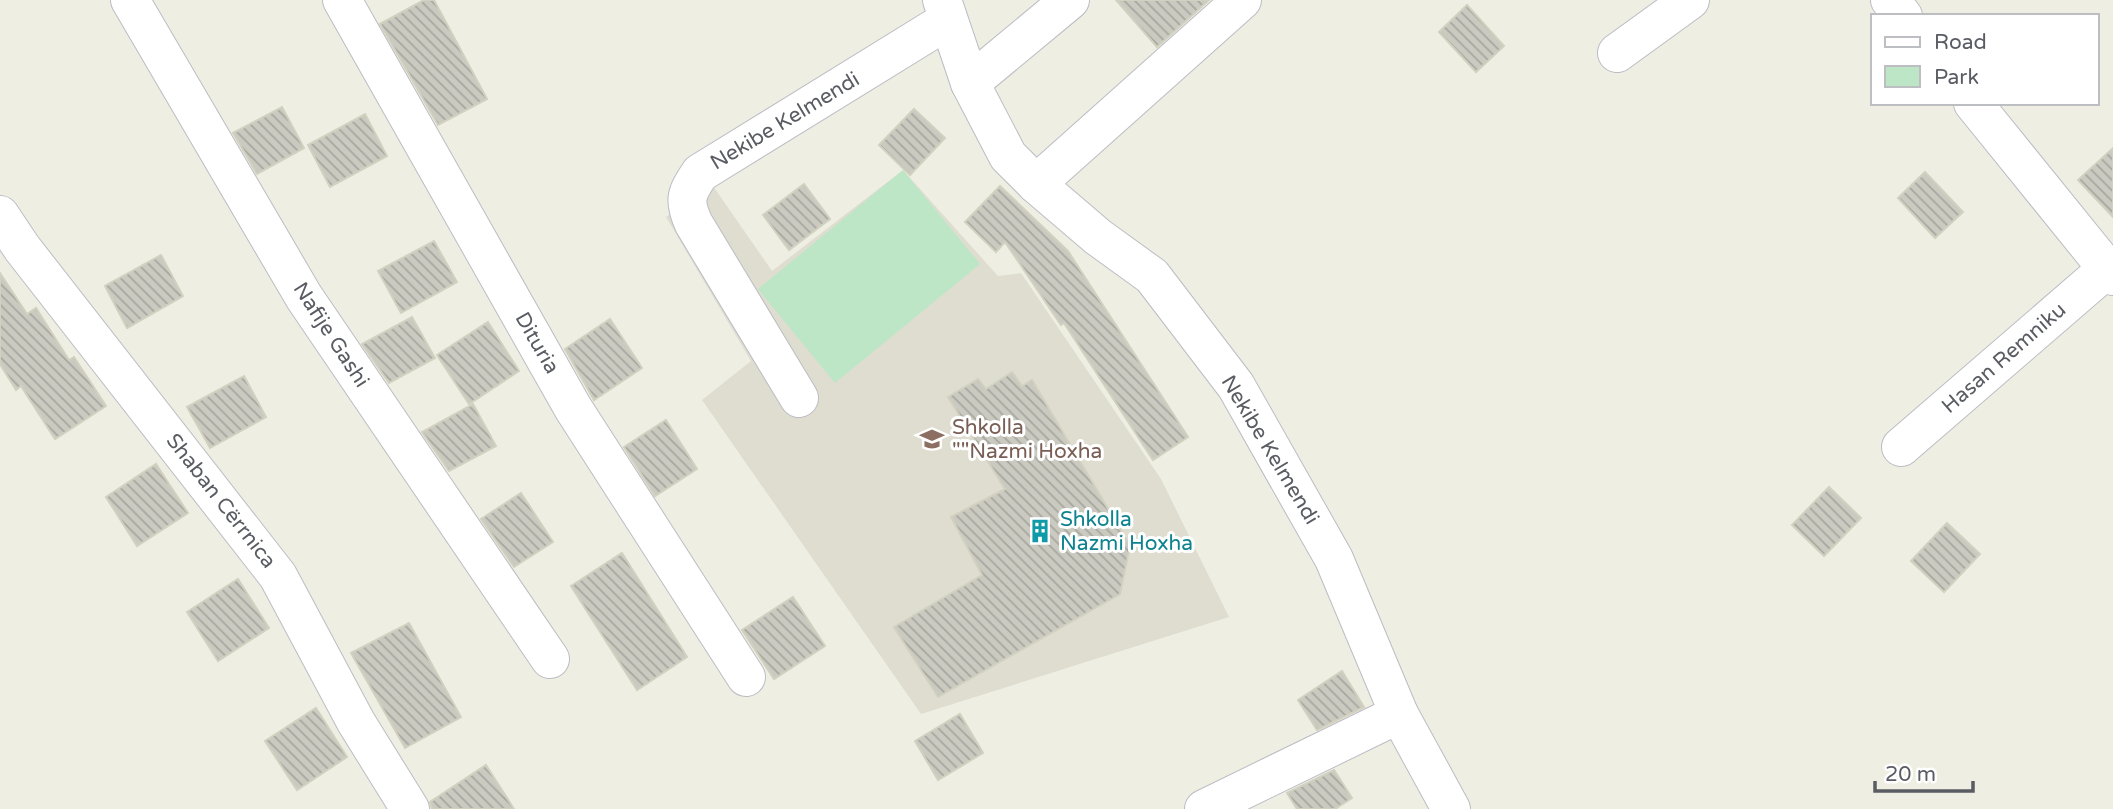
<svg xmlns="http://www.w3.org/2000/svg" width="2113" height="809" font-family="'Varela Round',sans-serif">
<style>
.education{fill:#deddd0}
.park{fill:#bde6c6}
.building{fill:url(#building-back-hatch);stroke:#d2d1c0;stroke-width:2}
.lines{fill:none;stroke-linecap:round;stroke-linejoin:round}
.minor-casing{stroke:#bcbdc4;stroke-width:40}
.minor{stroke:#fff;stroke-width:38}
.labels{text-anchor:middle;dominant-baseline:central;stroke-width:6;stroke-linejoin:round;paint-order:stroke}
.street-label{font-size:21px;fill:#5a5c63;stroke:#fff}
.education-label{font-size:21px;fill:#785e54;stroke:#fff;text-anchor:start}
.culture-label{font-size:21px;fill:#0d838f;stroke:#fff;text-anchor:start}
</style>
<defs>
<pattern id="building-back-hatch" width="6" height="6" patternUnits="userSpaceOnUse" patternTransform="scale(1.75)"><rect width="6" height="6" fill="#cacac1"/><path d="M-1 5l2 2M0 0l6 6M5-1l2 2" fill="none" stroke="#a7a7a0"/></pattern>
</defs>
<rect width="100%" height="100%" fill="#eeeee2"/>
<path class="education" d="M 903,170 L 998,276 L 1021,273 L 1161,479 L 1229,617 L 921,714 L 702,400 L 751,361 L 666,217 L 713,186 L 772,271 Z"/>
<path class="park" d="M 903,170 L 980,264 L 835,383 L 758,289 Z"/>
<g class="building">
<path d="M 424,0 L 434,0 L 487,99 L 438,125 L 380,24 Z"/>
<path d="M 1116,0 L 1209,0 L 1157,47 Z"/>
<path d="M 1467,5 L 1504,46 L 1476,72 L 1439,32 Z"/>
<path d="M 282,107 L 304,148 L 257,174 L 233,133 Z"/>
<path d="M 914,109 L 945,138 L 910,175 L 879,145 Z"/>
<path d="M 365,114 L 387,156 L 330,187 L 308,145 Z"/>
<path d="M 2113,148 L 2113,217 L 2078,180 Z"/>
<path d="M 1925,172 L 1963,212 L 1935,238 L 1898,198 Z"/>
<path d="M 804,184 L 830,219 L 789,250 L 763,215 Z"/>
<path d="M 1000,186 L 1068,251 L 1188,437 L 1153,460 L 1064,323 L 1061,325 L 1005,242 L 996,252 L 965,222 Z"/>
<path d="M 434,241 L 457,282 L 401,313 L 378,271 Z"/>
<path d="M 161,255 L 183,296 L 127,328 L 105,286 Z"/>
<path d="M 0,273 L 27,314 L 36,308 L 69,360 L 74,357 L 106,406 L 55,439 L 21,386 L 16,390 L 0,364 Z"/>
<path d="M 412,317 L 435,358 L 389,383 L 362,344 Z"/>
<path d="M 610,319 L 642,368 L 594,400 L 565,349 Z"/>
<path d="M 488,322 L 519,371 L 469,404 L 437,355 Z"/>
<path d="M 1012,372 L 1022,386 L 1032,380 L 1130,546 L 1120,594 L 938,697 L 894,627 L 982,575 L 951,517 L 1005,489 L 948,397 L 978,379 L 986,389 Z"/>
<path d="M 244,376 L 266,417 L 210,448 L 187,407 Z"/>
<path d="M 473,404 L 496,446 L 449,471 L 422,432 Z"/>
<path d="M 666,420 L 697,469 L 655,496 L 624,447 Z"/>
<path d="M 156,464 L 188,513 L 137,546 L 106,497 Z"/>
<path d="M 1829,487 L 1861,518 L 1824,556 L 1792,525 Z"/>
<path d="M 521,493 L 553,542 L 514,567 L 481,519 Z"/>
<path d="M 1947,523 L 1980,554 L 1944,592 L 1911,561 Z"/>
<path d="M 622,553 L 687,657 L 637,690 L 571,586 Z"/>
<path d="M 238,579 L 269,628 L 218,661 L 187,612 Z"/>
<path d="M 793,597 L 825,646 L 774,679 L 742,630 Z"/>
<path d="M 409,623 L 461,717 L 405,748 L 351,653 Z"/>
<path d="M 1342,671 L 1364,707 L 1317,730 L 1298,700 Z"/>
<path d="M 316,708 L 347,757 L 297,790 L 265,741 Z"/>
<path d="M 960,714 L 983,753 L 938,780 L 915,741 Z"/>
<path d="M 486,765 L 514,809 L 432,809 L 430,802 Z"/>
<path d="M 1334,770 L 1352,798 L 1335,809 L 1297,809 L 1287,793 Z"/>
</g>
<g class="lines">
<g class="minor-casing">
<g id="minor">
<path d="M 130,0 L 304,297 L 550,659"/>
<path d="M 342,0 L 573,408 L 746,677"/>
<path d="M 942,0 L 970,83 L 1008,156 L 1036,184 L 1098,237 L 1152,276 L 1236,386 L 1334,559 L 1399,714 L 1451,809"/>
<path d="M 1890,0 L 1903,16"/>
<path d="M 1617,53 L 1690,0"/>
<path d="M 970,83 L 1070,0"/>
<path d="M 1973,103 L 2113,276"/>
<path d="M 1036,184 L 1242,0"/>
<path d="M 0,215 L 22,248 L 278,576 L 356,722 L 410,809"/>
<path d="M 799,398 L 694,224 C 683,200 686,194 700,173 L 948,20"/>
<path d="M 1901,447 L 2107,269"/>
<path d="M 1204,809 L 1399,714"/>
</g>
</g>
<use href="#minor" class="minor"/>
</g>
<defs>
<g id="school-bare" transform="scale(1.89)"><path d="M0-5L7-2L0 1L-7-2ZM-4 1L0 2.5L4 1V4Q0 6-4 4Z" fill="#8d6e63" stroke="#fff" stroke-width="2.5" paint-order="stroke"/></g>
<g id="building-bare" transform="scale(1.89)"><path d="M-4-6H4V6H1V3H-1V6H-4ZM-2.5-4.3h1.7v1.8h-1.7ZM.8-4.3h1.7v1.8H.8ZM-2.5-1h1.7V.8h-1.7ZM.8-1h1.7V.8H.8Z" fill="#0f9aa8" stroke="#fff" stroke-width="2.5" paint-order="stroke"/></g>
</defs>
<g fill-rule="evenodd">
<use href="#school-bare" x="932" y="439"/>
<use href="#building-bare" x="1040" y="531"/>
</g>
<g class="labels">
<g class="street-label">
<text transform="translate(785 121) rotate(-31)">Nekibe Kelmendi</text>
<text transform="translate(331 335) rotate(57)">Nafije Gashi</text>
<text transform="translate(537 343) rotate(60)">Dituria</text>
<text transform="translate(2004 358) rotate(-41)">Hasan Remniku</text>
<text transform="translate(1270 450) rotate(59)">Nekibe Kelmendi</text>
<text transform="translate(221 501) rotate(52)">Shaban Cërrnica</text>
</g>
<g class="education-label">
<text x="952" y="427">Shkolla<tspan x="952" dy="24">""Nazmi Hoxha</tspan></text>
</g>
<g class="culture-label">
<text x="1060" y="519">Shkolla<tspan x="1060" dy="24">Nazmi Hoxha</tspan></text>
</g>
</g>
<rect x="1871" y="14" width="228" height="91" fill="#ffffff" stroke="#bdbec1" stroke-width="2"/>
<rect x="1885" y="37" width="35" height="10" fill="#ffffff" stroke="#bdbec1" stroke-width="2"/>
<text x="1934" y="49" font-size="21" fill="#5a5c63">Road</text>
<rect x="1885" y="66" width="35" height="21" fill="#bde6c6" stroke="#bdbec1" stroke-width="2"/>
<text x="1934" y="84" font-size="21" fill="#5a5c63">Park</text>
<path d="M1875 781v10h98v-10" fill="none" stroke="#5a5c63" stroke-width="3.5"/>
<text x="1885" y="781" font-size="21" fill="#5a5c63" stroke="#ffffff" stroke-width="5" paint-order="stroke">20 m</text>
</svg>
